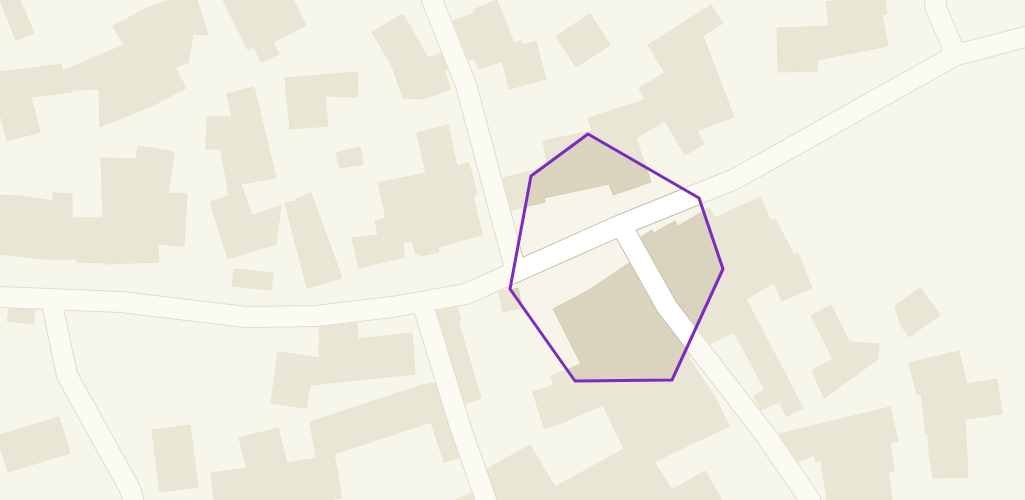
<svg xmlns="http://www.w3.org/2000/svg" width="1025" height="500" font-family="Inter,sans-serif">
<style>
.building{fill:#dad3be;stroke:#d6cdb0}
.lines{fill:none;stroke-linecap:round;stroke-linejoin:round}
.minor-casing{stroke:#c4bfab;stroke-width:22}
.minor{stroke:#fff;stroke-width:20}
.marked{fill:none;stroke:#7b2cbf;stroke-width:3;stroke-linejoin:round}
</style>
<rect width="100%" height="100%" fill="#f7f5ea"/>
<g class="building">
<path d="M 0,0 L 20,0 L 34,33 L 16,40 Z"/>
<path d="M 170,0 L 197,0 L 208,35 L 193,34 L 188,63 L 175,67 L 186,88 L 154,105 L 100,127 L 99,89 L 72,90 L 72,92 L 31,97 L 40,132 L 7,141 L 0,113 L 0,72 L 61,64 L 62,71 L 124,45 L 113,26 L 147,8 Z"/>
<path d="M 223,0 L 293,0 L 306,25 L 273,42 L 279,54 L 261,62 L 254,47 L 248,50 Z"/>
<path d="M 497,0 L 514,43 L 521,41 L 522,45 L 536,42 L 546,79 L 509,89 L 502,61 L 479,69 L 474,58 L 469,60 L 453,21 L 475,13 L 473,10 Z"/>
<path d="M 838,0 L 885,0 L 887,14 L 882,15 L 888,46 L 817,60 L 817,71 L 778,72 L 777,28 L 829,26 L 826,2 Z"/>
<path d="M 711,5 L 723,23 L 703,36 L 734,117 L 697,131 L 704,144 L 685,155 L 665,121 L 636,138 L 651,182 L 613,195 L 609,184 L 544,198 L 545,202 L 511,210 L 503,178 L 548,167 L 543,141 L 592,131 L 588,118 L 645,100 L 639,88 L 665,73 L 648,45 Z"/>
<path d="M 403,14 L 428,58 L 441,53 L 447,69 L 444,70 L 451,89 L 423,99 L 403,98 L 392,66 L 372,32 Z"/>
<path d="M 590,14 L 610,45 L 576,67 L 556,36 Z"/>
<path d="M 358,72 L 357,97 L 325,96 L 328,126 L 290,129 L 285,78 Z"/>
<path d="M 254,87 L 276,178 L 241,184 L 252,216 L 281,205 L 276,244 L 228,259 L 210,202 L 229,196 L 221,149 L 206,149 L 207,117 L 232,117 L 227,94 Z"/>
<path d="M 448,125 L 457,166 L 469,163 L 477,194 L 473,196 L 482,235 L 438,247 L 439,252 L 420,256 L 419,253 L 416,254 L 412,241 L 403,243 L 404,257 L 359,268 L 352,238 L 378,235 L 375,221 L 386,218 L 378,183 L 426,173 L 417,133 Z"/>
<path d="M 138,146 L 174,152 L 168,193 L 187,194 L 184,246 L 158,244 L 159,262 L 105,264 L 105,263 L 77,262 L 77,259 L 43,259 L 0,254 L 0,195 L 20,196 L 53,201 L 53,193 L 72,194 L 72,218 L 103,218 L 101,158 L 136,159 Z"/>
<path d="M 360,147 L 363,164 L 340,168 L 336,153 Z"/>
<path d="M 311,193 L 342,278 L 307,288 L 285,203 L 297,201 L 296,199 Z"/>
<path d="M 760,197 L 771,221 L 775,219 L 794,255 L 798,253 L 812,288 L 782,301 L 774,283 L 746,299 L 803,408 L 787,416 L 779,402 L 761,410 L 754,396 L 765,390 L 734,332 L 710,344 L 677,301 L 641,237 L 652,230 L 654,233 L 675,221 L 678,226 L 709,208 L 715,218 Z"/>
<path d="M 629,263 L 657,313 L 690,355 L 688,357 L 715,397 L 729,426 L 654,462 L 672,490 L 705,471 L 722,500 L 497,500 L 487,469 L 530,445 L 555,487 L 624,449 L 603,405 L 559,424 L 544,428 L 533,392 L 554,385 L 551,376 L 581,364 L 553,309 L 589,290 Z"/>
<path d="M 234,269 L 273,273 L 271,290 L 232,286 Z"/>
<path d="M 518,288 L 522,308 L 503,312 L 499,292 Z"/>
<path d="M 920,288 L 940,315 L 909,337 L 900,324 L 895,306 Z"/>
<path d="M 831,305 L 849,342 L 879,344 L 878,359 L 824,398 L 812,370 L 833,359 L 811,316 Z"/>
<path d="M 457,307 L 461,320 L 458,321 L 481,398 L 465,404 L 437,311 Z"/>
<path d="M 9,309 L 35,310 L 33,324 L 7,321 Z"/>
<path d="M 357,323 L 358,339 L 412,333 L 415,374 L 310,385 L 306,408 L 271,403 L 278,352 L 320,358 L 318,344 L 320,344 L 319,327 Z"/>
<path d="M 959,351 L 967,384 L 997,379 L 1002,414 L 965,419 L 968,477 L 933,478 L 929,453 L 928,434 L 926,434 L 921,394 L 917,395 L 909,363 Z"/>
<path d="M 435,383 L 459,458 L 444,462 L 431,422 L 334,454 L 342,498 L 329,500 L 214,500 L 211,473 L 247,468 L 239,438 L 278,428 L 287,463 L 316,458 L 310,422 L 422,385 Z"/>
<path d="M 890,407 L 898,441 L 890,443 L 894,471 L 888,472 L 892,500 L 827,500 L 821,460 L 816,462 L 814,455 L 798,462 L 779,434 Z"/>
<path d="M 59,417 L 70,453 L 8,472 L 0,447 L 0,435 Z"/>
<path d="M 190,425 L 198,487 L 160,492 L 152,430 Z"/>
<path d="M 471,493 L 474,500 L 456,500 Z"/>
</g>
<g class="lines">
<g class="minor-casing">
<g id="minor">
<path d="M 432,0 L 466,85 L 516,272"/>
<path d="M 936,0 L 935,6 L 956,55"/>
<path d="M 621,225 L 667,307 L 767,437 L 810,500"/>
<path d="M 0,297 L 121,302 L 246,317 L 316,316 L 392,307 L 466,294 L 621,225 L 735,179 L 956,55 L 1025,37"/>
<path d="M 51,299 L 67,375 L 130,489 L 133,500"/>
<path d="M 422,302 L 460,426 L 486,500"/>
</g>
</g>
<use href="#minor" class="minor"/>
</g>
<path d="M0 0H1025V500H0ZM 588,134 L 699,198 L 723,269 L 672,380 L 575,381 L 510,289 L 531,176 Z" fill="#f7f5ea" fill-opacity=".55" fill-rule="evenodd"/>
<path class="marked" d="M 588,134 L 699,198 L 723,269 L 672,380 L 575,381 L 510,289 L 531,176 Z"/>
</svg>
